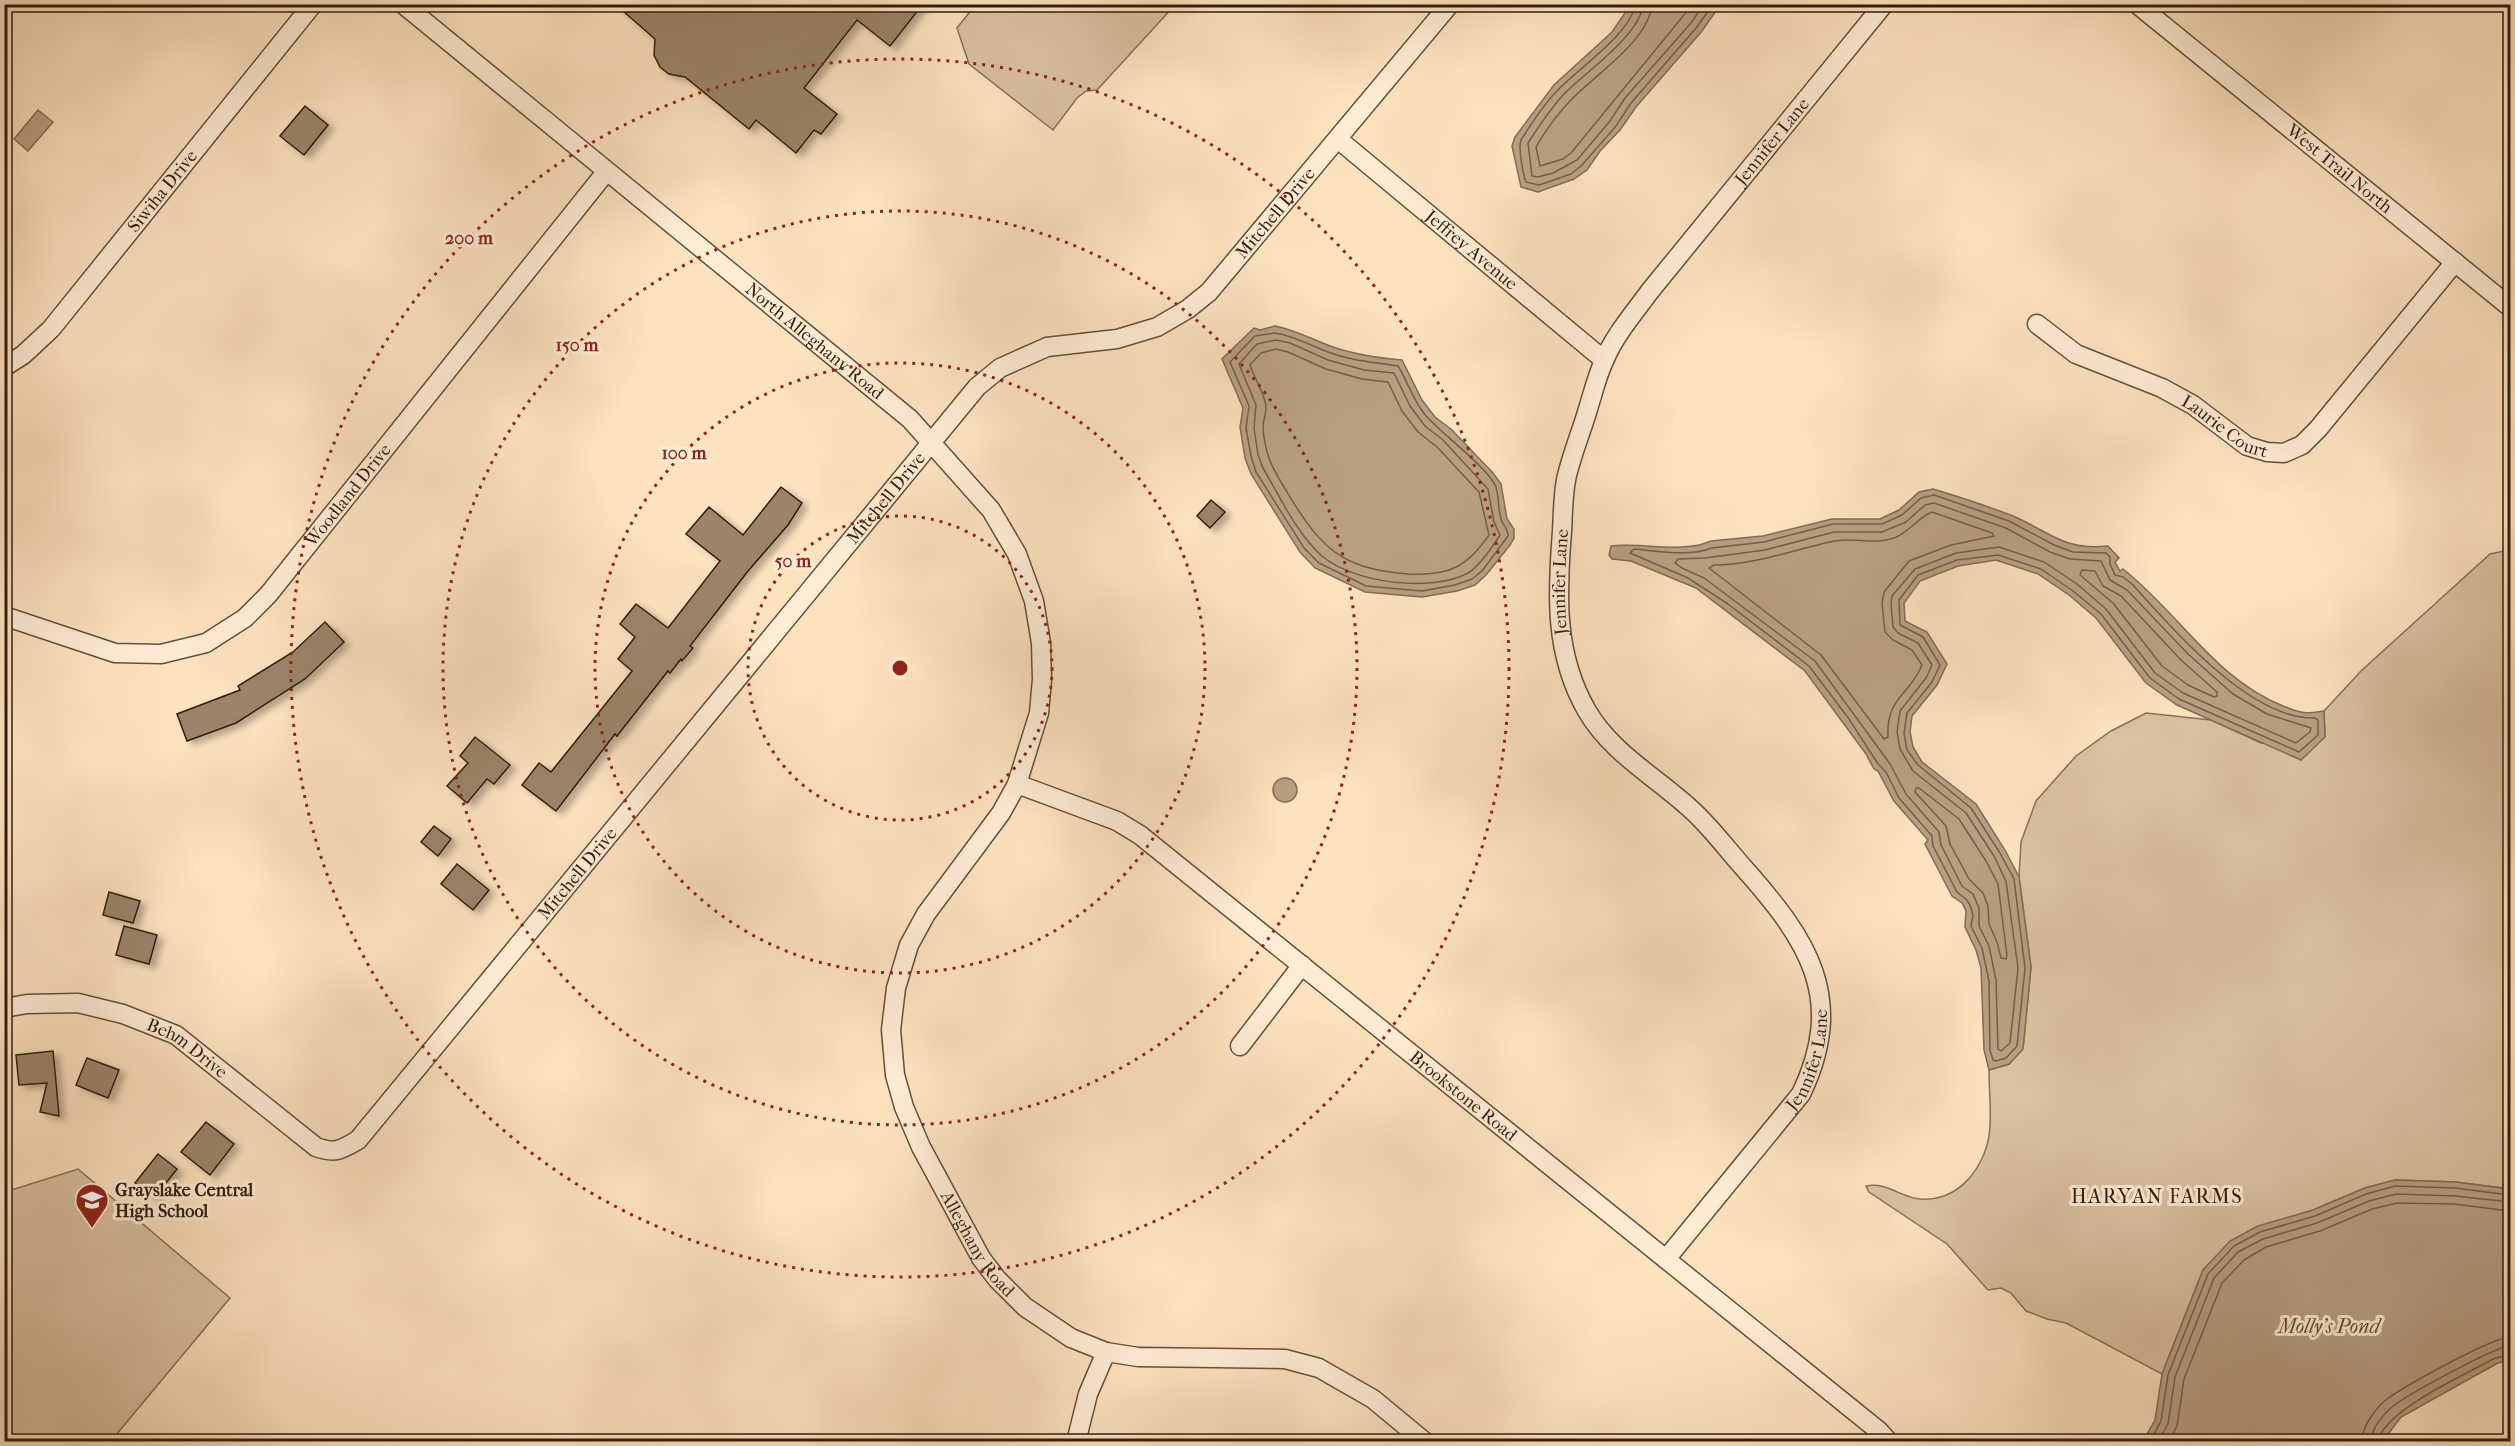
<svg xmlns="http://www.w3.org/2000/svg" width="2515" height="1446" font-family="'IM FELL French Canon',serif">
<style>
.green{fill:#dac1a0;stroke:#867058;stroke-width:1.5}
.water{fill:#b89f82;stroke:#826b54;stroke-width:1.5}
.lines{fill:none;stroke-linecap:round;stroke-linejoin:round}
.shore{stroke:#745e48;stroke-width:1.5}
.building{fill:#9b846a;stroke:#311e0f;stroke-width:1.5;filter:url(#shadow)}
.minor-casing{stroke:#644f3b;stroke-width:21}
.minor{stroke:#feecd5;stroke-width:18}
.ring{fill:none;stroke:#8f2418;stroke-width:3;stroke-dasharray:3 6}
.labels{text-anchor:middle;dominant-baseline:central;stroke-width:6;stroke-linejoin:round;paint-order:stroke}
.street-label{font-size:18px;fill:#311e0f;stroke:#feecd5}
.poi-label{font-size:18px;font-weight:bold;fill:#311e0f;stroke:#feecd5;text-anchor:start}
.neighbourhood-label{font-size:20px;letter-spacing:1.5px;fill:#311e0f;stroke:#feecd5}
.water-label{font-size:20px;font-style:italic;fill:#604b37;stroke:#feecd5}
.centre{fill:#8f2418;stroke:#feecd5;stroke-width:3}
.ring-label{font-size:18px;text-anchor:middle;font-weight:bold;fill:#8f2418;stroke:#feecd5;stroke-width:6;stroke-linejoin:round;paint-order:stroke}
</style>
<defs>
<filter id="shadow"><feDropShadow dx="6" dy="4" stdDeviation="3" flood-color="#0004"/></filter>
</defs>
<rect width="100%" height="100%" fill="#fde2be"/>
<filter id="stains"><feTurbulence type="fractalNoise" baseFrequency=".00333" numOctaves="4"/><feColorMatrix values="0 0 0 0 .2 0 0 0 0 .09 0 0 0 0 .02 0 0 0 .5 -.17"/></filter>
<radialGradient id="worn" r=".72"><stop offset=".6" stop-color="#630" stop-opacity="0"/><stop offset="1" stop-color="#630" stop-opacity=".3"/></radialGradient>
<g class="green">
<path d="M 976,4 L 1175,4 L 1175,5 L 1097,90 L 1086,91 L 1077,98 L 1053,130 L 969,64 L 957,28 Z"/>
<path d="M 2510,550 L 2510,1189 L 2455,1182 L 2395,1180 L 2365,1188 L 2313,1210 L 2203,1270 L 2162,1374 L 2066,1323 L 2047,1319 L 2026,1311 L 2011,1293 L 2001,1288 L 1988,1290 L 1947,1244 L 1869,1192 L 1866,1186 C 1883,1182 1897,1194 1914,1198 C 1957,1207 1989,1165 1990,1125 C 1991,1107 1989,1088 1989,1070 L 2009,1064 L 2023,1049 L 2031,967 L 2019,877 L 2021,842 L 2036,801 L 2076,756 L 2111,731 L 2146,713 L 2211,720 L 2261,743 L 2325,737 L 2324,711 L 2361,671 L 2490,554 Z"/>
<path d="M 78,1169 L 230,1298 L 111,1441 L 5,1441 L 5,1192 Z"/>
</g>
<g class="water">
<path d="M 1631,4 L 1720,5 L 1702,31 L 1636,107 L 1620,130 L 1600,151 L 1587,170 L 1574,179 L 1538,192 L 1521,187 L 1512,146 L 1515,137 L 1554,85 L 1612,32 Z"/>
<path d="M 38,110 L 53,122 L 28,151 L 14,139 Z"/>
<path d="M 1275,326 C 1296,330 1313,340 1333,347 C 1356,355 1378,358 1402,360 L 1422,400 L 1435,417 L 1452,430 L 1493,473 L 1501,484 L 1507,519 L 1514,529 L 1514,538 L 1510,545 L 1486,575 L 1475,585 L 1457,591 L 1422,597 L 1365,592 L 1315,568 L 1300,552 L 1251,474 L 1245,458 L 1240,427 L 1243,408 L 1222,359 L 1254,328 L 1260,330 Z"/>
<path d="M 1933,489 C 1960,497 1987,506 2013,516 C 2050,532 2064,551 2108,546 L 2119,558 L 2115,562 L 2120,571 L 2123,569 C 2179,613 2215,679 2283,706 C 2289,708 2295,711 2301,712 C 2308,714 2316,712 2324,711 L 2325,737 L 2301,760 L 2177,705 L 2146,683 L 2096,618 L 2069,595 L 2038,574 L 1996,560 L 1958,566 L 1920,581 L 1904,603 L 1905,621 L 1927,632 L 1947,664 L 1937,685 L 1912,716 L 1910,732 L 1913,747 L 1922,762 L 1976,804 L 2005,850 L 2019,877 L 2031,967 L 2023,1049 L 2009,1064 L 1989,1070 L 1984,1050 L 1981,968 L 1976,950 L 1965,927 L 1966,911 L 1962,903 L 1952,896 L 1925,844 L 1928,840 L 1894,801 L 1878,771 L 1874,769 L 1866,754 L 1805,671 L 1696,588 L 1631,561 L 1612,559 L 1609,555 L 1611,546 C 1642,542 1682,554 1711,541 L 1763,536 L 1832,519 L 1880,519 L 1899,510 L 1919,492 Z"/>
<circle cx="1285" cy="790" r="12"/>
<path d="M 2395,1180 L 2455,1182 L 2510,1189 L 2510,1359 L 2496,1364 L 2401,1417 L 2383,1441 L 2143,1441 L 2155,1420 L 2162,1374 L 2203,1270 L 2230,1241 L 2258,1226 L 2313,1210 L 2365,1188 Z"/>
</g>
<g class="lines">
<g class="shore">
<path d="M 1635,4 C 1632,33 1577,69 1557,91 C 1543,105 1532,123 1521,140 C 1518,147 1523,174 1526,182 L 1539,185 L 1571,174 L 1582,165 L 1616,126 L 1631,103 L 1697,27 L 1713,4"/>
<path d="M 1643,4 C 1641,35 1584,73 1564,94 C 1550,109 1539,126 1528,143 L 1532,176 L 1538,177 L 1553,173 L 1577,160 L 1610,121 L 1625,98 L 1691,23 L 1704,4"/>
<path d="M 1652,4 C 1650,40 1592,77 1569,102 C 1557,115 1545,131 1536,147 L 1540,166 L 1563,159 L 1571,153 L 1693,4"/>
<path d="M 1275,333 C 1294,336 1310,345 1328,352 C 1351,361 1374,362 1398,366 C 1409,384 1415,406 1431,421 C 1445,436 1489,469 1496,487 C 1499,497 1498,509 1501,519 C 1503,526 1508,528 1508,536 L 1482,571 L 1472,579 L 1455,585 L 1422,591 L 1366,586 L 1319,563 L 1304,548 L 1256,472 L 1251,456 L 1246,428 L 1249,406 L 1230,362 L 1255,336 Z"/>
<path d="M 1276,340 L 1290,343 L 1328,360 L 1364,370 L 1394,373 L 1410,406 L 1425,426 L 1443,440 L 1488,489 L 1494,522 L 1500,535 C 1493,546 1480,566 1468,573 C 1431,593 1354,583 1322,556 C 1297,534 1280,497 1263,468 L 1258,455 L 1254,428 L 1256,405 L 1239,364 L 1257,344 Z"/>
<path d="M 1276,349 L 1288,352 L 1326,369 L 1362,379 L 1388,382 L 1402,411 L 1418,432 L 1437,447 L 1479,492 L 1489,535 C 1467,567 1449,576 1409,574 C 1344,569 1323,551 1290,497 C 1282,483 1271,468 1267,452 C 1265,444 1263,433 1263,425 C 1264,419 1266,413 1266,407 C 1265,393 1254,378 1250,365 L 1261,353 Z"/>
<path d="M 1934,495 L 2009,521 L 2054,545 L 2073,552 L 2106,553 L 2110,557 L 2110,564 L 2115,575 L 2123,577 L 2132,584 C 2173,629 2250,720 2315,718 L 2318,720 L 2318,735 L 2299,752 L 2179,699 L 2150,678 L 2101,614 L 2073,591 L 2041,569 L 1998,555 L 1957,560 L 1918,575 L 1899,600 L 1900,625 L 1923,637 L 1940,665 L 1932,682 L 1907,713 L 1904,733 L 1907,750 L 1918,765 L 1971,808 L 2000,853 L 2014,879 L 2025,968 L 2017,1046 L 2006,1058 L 1996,1061 L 1993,1060 L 1990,1050 L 1989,981 L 1982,948 L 1971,926 L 1973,915 L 1970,905 L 1966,899 L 1957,892 L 1933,846 L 1932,836 L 1899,798 L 1886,772 L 1878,764 L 1849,719 L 1809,666 L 1728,604 L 1688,578 L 1630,553 L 1634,549 C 1658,551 1689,557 1712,548 L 1764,542 L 1833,524 L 1882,524 L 1902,515 L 1921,498 Z"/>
<path d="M 1934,503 L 2006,528 L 2050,552 L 2070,559 L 2101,561 L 2110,580 L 2127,590 L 2188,654 L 2233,694 L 2267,714 L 2311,728 L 2310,732 L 2296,743 L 2183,693 L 2155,673 L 2106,609 L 2077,584 L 2044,562 L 1999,547 L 1956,553 L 1915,569 L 1892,596 L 1891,604 L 1893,627 L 1898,633 L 1918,643 L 1932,665 L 1926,678 L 1900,711 L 1897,732 L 1900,749 L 1913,771 L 1966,813 L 1994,856 L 2006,881 L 2018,968 L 2010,1043 L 2001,1051 L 1998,1049 L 1996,980 L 1989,946 L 1979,926 L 1979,908 L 1973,894 L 1962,886 L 1941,845 L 1939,832 L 1906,794 L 1890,764 L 1815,661 L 1704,578 L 1682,568 L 1675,563 L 1678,559 L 1705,558 L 1765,550 L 1834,532 L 1882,532 L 1906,522 L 1925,505 Z"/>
<path d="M 1932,512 L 1992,533 L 1994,536 L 1951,545 L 1909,561 L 1884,592 L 1882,603 L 1885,632 L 1893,640 L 1912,650 L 1922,665 C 1910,695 1886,697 1888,737 L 1884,739 L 1821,655 L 1709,568 L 1714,565 C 1755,565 1795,549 1835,541 C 1855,537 1874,545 1894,538 C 1910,532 1918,517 1932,512 Z"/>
<path d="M 2082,570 L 2095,571 L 2103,586 L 2121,596 L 2181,660 L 2217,692 L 2217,696 L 2214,697 L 2188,685 L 2162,666 L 2113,603 L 2080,575 Z"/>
<path d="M 1916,788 L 1919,788 L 1959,819 L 1986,861 L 1998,884 L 2007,956 L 2006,959 L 2001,958 L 1997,942 L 1989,924 L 1988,906 L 1983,893 L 1969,879 L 1950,844 L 1946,826 L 1915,792 Z"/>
<path d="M 2150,1442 L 2161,1421 L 2168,1375 L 2208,1274 L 2234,1246 L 2260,1232 L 2315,1216 L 2366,1194 L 2395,1186 L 2455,1188 L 2510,1195"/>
<path d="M 2158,1442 L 2168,1424 L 2175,1377 L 2214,1278 L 2238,1252 L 2263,1239 L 2317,1223 L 2369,1201 L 2396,1194 L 2455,1196 L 2510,1202"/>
<path d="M 2169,1442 L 2177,1426 L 2184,1379 L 2222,1283 L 2244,1260 L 2266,1247 L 2320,1231 L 2372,1209 L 2397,1203 L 2454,1204 L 2510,1211"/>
<path d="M 2362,1442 C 2362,1426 2375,1409 2387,1399 C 2405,1386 2491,1338 2510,1337"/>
<path d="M 2371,1442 C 2371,1429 2383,1414 2393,1406 C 2409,1394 2494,1347 2510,1346"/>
<path d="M 2378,1442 C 2382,1411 2467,1374 2493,1359 L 2510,1354"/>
</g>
</g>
<g class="building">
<path d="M 615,4 L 923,4 L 890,46 L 857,20 L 804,88 L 837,114 L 821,134 L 814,130 L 796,153 L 756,120 L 749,129 L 685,77 L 669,74 L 660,67 L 654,55 L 655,39 Z"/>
<path d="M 305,106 L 328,125 L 304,155 L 280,136 Z"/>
<path d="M 781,487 L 802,503 L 788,525 L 748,571 L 690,646 L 693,648 L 682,661 L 681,659 L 670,673 L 668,671 L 617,736 L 615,734 L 556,811 L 522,785 L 539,763 L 551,772 L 632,671 L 618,659 L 635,637 L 620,624 L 636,604 L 668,628 L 720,561 L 686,534 L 709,507 L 743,535 Z"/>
<path d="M 1211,500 L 1225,512 L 1210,528 L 1197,516 Z"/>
<path d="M 325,622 L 344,642 L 305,679 L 236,723 L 187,741 L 177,714 L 240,690 L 238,686 L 293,652 Z"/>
<path d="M 475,737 L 510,765 L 494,784 L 487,779 L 467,803 L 447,786 L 468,763 L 460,756 Z"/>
<path d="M 434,826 L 451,839 L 438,856 L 421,842 Z"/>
<path d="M 457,864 L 489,890 L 473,910 L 441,884 Z"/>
<path d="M 109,892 L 140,901 L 133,923 L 103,915 Z"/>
<path d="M 124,926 L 157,935 L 149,964 L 116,955 Z"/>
<path d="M 53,1051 L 56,1082 L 59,1116 L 40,1112 L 47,1083 L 19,1085 L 16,1055 Z"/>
<path d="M 87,1058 L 119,1070 L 108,1098 L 76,1085 Z"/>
<path d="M 206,1122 L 234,1144 L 210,1175 L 181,1152 Z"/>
<path d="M 158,1154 L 177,1169 L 154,1198 L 135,1183 Z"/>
</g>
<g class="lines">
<g class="minor-casing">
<g id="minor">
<path id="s1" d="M 403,4 L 910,419 L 991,510 L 1017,554 L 1034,601 L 1041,643 L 1042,679 L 1039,713 L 1017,784 L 1001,813 L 926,914 L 909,945 L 896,988 L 891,1030 L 895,1075 L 904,1107 L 921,1147 L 981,1258 L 997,1279 L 1025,1307 L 1071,1338 L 1106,1352 L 1138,1357 L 1285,1359 L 1319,1368 L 1373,1399 L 1425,1442"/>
<path id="s2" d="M 2137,4 L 2510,307"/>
<path id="s3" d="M 1339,140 L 1604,360"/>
<path id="s4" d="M 2037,324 L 2076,354 L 2162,388 L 2193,405 L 2247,446 L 2267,452 L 2284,453 L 2302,445 L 2318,429 L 2455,262"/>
<path id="s5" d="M 4,367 L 23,355 L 51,329 L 313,4"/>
<path id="s6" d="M 4,616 L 115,653 L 161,654 L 206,643 L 245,618 L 268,595 L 606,172"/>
<path id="s7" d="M 1017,784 L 1117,821 L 1140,835 L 1879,1431 L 1889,1442"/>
<path id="s8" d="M 4,1008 L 27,1004 L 78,1003 L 123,1014 L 176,1035 L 316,1147 C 335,1154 341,1150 358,1140 L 977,387 L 1000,368 L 1047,347 L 1117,339 L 1157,327 L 1188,309 L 1209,292 L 1450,4"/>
<path d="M 1240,1046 L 1302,965"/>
<path id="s9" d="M 1666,1259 L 1801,1094 C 1847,998 1808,940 1743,867 C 1727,849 1712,829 1694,812 C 1658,778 1612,754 1587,711 C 1554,654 1557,594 1562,531 C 1563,514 1563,496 1566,480 C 1571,456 1581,433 1588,409 C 1593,393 1597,376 1604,361 C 1614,336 1634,313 1650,291 L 1884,4"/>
<path d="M 1076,1442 L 1088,1394 L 1106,1352"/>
</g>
</g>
<use href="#minor" class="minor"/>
</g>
<g class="ring">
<circle cx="900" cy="668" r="152"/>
<circle cx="900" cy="668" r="305"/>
<circle cx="900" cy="668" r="457"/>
<circle cx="900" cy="668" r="609"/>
</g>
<defs>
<g id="school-pin" transform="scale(1.725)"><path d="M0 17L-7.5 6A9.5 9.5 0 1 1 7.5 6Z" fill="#8f2418" stroke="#feecd5"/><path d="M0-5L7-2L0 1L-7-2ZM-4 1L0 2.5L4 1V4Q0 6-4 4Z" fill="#fff"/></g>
</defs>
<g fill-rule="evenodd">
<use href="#school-pin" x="92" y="1200"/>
</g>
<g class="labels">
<g class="street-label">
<text stroke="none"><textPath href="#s9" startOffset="1326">Jennifer Lane</textPath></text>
<text stroke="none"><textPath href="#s2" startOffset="261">West Trail North</textPath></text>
<text stroke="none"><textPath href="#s5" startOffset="238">Siwiha Drive</textPath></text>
<text stroke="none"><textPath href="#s8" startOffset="1736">Mitchell Drive</textPath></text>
<text stroke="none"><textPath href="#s3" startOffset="172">Jeffrey Avenue</textPath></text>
<text stroke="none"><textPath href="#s1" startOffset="532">North Alleghany Road</textPath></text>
<text stroke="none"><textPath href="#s4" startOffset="216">Laurie Court</textPath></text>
<text stroke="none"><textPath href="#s6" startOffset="416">Woodland Drive</textPath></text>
<text stroke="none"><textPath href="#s8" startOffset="1233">Mitchell Drive</textPath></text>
<text stroke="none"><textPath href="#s9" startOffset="822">Jennifer Lane</textPath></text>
<text stroke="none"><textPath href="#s8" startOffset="747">Mitchell Drive</textPath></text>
<text stroke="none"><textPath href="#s8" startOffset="194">Behm Drive</textPath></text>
<text stroke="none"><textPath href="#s9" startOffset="248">Jennifer Lane</textPath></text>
<text stroke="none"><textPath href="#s7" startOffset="549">Brookstone Road</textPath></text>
<text stroke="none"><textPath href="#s1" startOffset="1581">Alleghany Road</textPath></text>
</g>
<g class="poi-label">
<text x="115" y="1190">Grayslake Central<tspan x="115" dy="21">High School</tspan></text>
</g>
<g class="neighbourhood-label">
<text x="2157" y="1196">HARYAN FARMS</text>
</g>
<g class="water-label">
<text x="2329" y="1326">Molly's Pond</text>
</g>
</g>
<circle cx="900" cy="668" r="9" class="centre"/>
<g class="ring-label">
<text x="469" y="244">200 m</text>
<text x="577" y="351">150 m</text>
<text x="684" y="459">100 m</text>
<text x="793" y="567">50 m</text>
</g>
<rect width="2515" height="1446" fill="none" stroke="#fde2be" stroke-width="24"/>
<rect x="6" y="6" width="2503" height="1434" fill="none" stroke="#311e0f" stroke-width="3"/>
<rect x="12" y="12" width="2491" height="1422" fill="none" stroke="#311e0f" stroke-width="1.5"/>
<rect width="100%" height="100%" filter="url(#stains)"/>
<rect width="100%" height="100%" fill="url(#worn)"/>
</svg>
